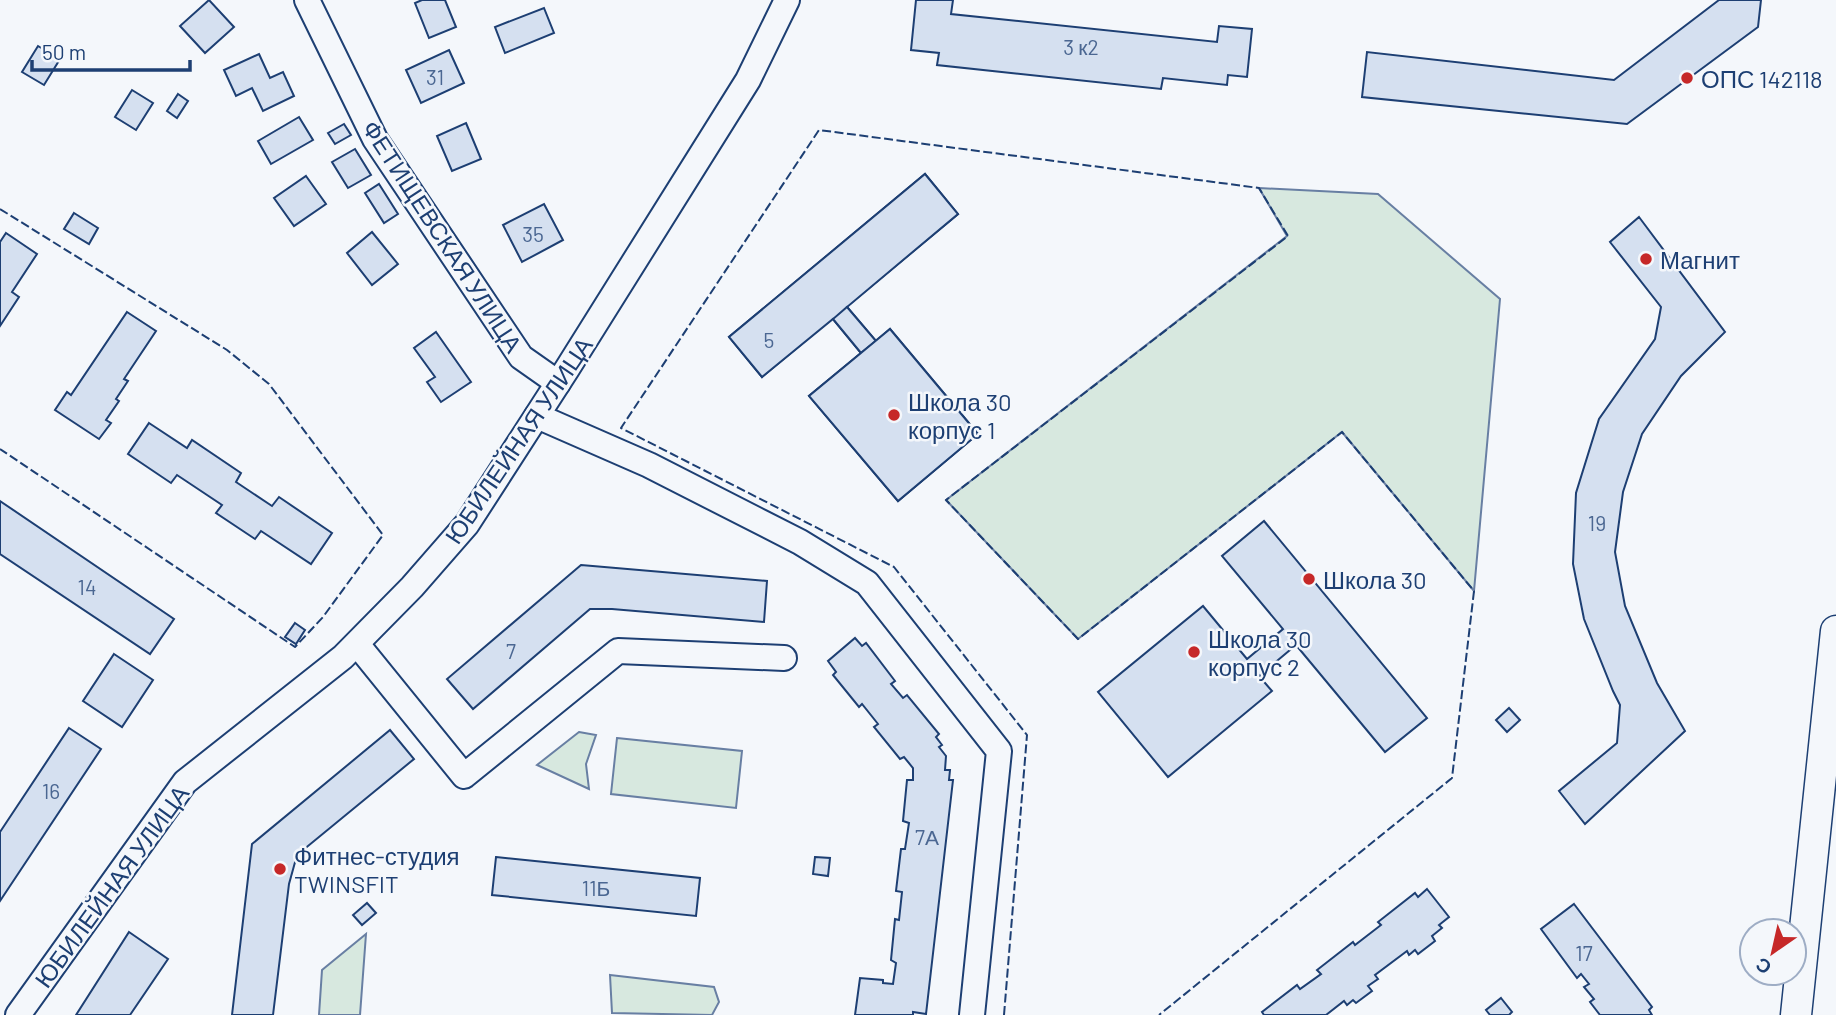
<svg xmlns="http://www.w3.org/2000/svg" width="1836" height="1015" font-family="Barlow,sans-serif">
<style>
.green{fill:#d7e8df;stroke:#687fa3;stroke-width:2}
.building{fill:#d5e0f0;stroke:#1d3f73;stroke-width:2}
.lines{fill:none;stroke-linecap:round;stroke-linejoin:round}
.minor-casing{stroke:#1d3f73;stroke-width:28}
.major-casing{stroke:#1d3f73;stroke-width:33}
.minor{stroke:#f4f7fb;stroke-width:24}
.major{stroke:#f4f7fb;stroke-width:30}
.fence{stroke:#1d3f73;stroke-width:2;stroke-dasharray:9 3.5;stroke-linecap:butt}
.poi-dot{fill:#c62828;stroke:#f4f7fb;stroke-width:2.5}
.labels{text-anchor:middle;dominant-baseline:central;stroke-width:5;stroke-linejoin:round;paint-order:stroke}
.number-label{font-size:21px;fill:#4b6792}
.poi-label{font-size:24px;fill:#1d3f73;stroke:#f4f7fb;text-anchor:start}
.street-label{font-size:24px;fill:#1d3f73;stroke:#f4f7fb}
</style>
<rect width="100%" height="100%" fill="#f4f7fb"/>
<g class="green">
<path d="M 1259,188 L 1378,194 L 1500,299 L 1474,591 L 1342,432 L 1078,639 L 946,500 L 1287,236 Z"/>
<path d="M 579,732 L 596,735 L 586,764 L 589,789 L 537,765 Z"/>
<path d="M 617,738 L 742,751 L 736,808 L 611,794 Z"/>
<path d="M 366,934 L 360,1015 L 319,1015 L 322,970 Z"/>
<path d="M 610,975 L 714,987 L 719,1002 L 712,1015 L 612,1013 Z"/>
</g>
<g class="building">
<path d="M 209,0 L 234,27 L 205,53 L 180,26 Z"/>
<path d="M 422,0 L 445,0 L 456,27 L 429,38 L 415,3 Z"/>
<path d="M 916,0 L 953,0 L 951,14 L 1217,42 L 1219,26 L 1252,29 L 1247,77 L 1228,75 L 1227,85 L 1163,78 L 1161,89 L 937,65 L 939,53 L 911,50 Z"/>
<path d="M 1719,0 L 1761,0 L 1758,27 L 1627,124 L 1362,97 L 1367,52 L 1614,80 Z"/>
<path d="M 544,8 L 554,33 L 505,53 L 495,27 Z"/>
<path d="M 38,46 L 60,59 L 44,85 L 22,72 Z"/>
<path d="M 449,50 L 464,83 L 421,103 L 406,70 Z"/>
<path d="M 259,54 L 270,78 L 283,72 L 294,96 L 263,111 L 252,88 L 236,96 L 224,70 Z"/>
<path d="M 132,90 L 153,103 L 136,130 L 115,117 Z"/>
<path d="M 178,94 L 188,101 L 177,118 L 167,111 Z"/>
<path d="M 299,117 L 313,140 L 271,164 L 258,141 Z"/>
<path d="M 466,123 L 481,159 L 452,171 L 437,136 Z"/>
<path d="M 344,124 L 351,135 L 335,144 L 328,133 Z"/>
<path d="M 355,149 L 371,175 L 348,188 L 332,162 Z"/>
<path d="M 925,174 L 958,214 L 762,377 L 729,337 Z"/>
<path d="M 925,174 L 958,214 L 847,307 L 876,341 L 890,329 L 978,434 L 898,501 L 809,396 L 861,353 L 833,319 L 762,377 L 729,337 Z"/>
<path d="M 306,176 L 326,204 L 294,226 L 274,198 Z"/>
<path d="M 379,184 L 398,214 L 384,223 L 365,193 Z"/>
<path d="M 544,204 L 563,240 L 522,262 L 503,225 Z"/>
<path d="M 74,213 L 98,228 L 89,244 L 64,229 Z"/>
<path d="M 1639,217 L 1725,332 L 1681,376 L 1642,434 L 1623,492 L 1615,552 L 1625,606 L 1657,683 L 1685,731 L 1585,824 L 1559,791 L 1617,743 L 1620,705 L 1613,691 L 1584,619 L 1573,564 L 1576,493 L 1599,419 L 1655,339 L 1661,307 L 1610,242 Z"/>
<path d="M 372,232 L 398,264 L 372,285 L 347,253 Z"/>
<path d="M 6,233 L 37,254 L 12,292 L 19,297 L 0,326 L 0,242 Z"/>
<path d="M 847,307 L 876,341 L 861,353 L 833,319 Z"/>
<path d="M 127,312 L 156,331 L 124,379 L 128,381 L 116,399 L 119,401 L 106,420 L 111,423 L 99,439 L 55,410 L 67,392 L 71,395 Z"/>
<path d="M 890,329 L 978,434 L 898,501 L 809,396 Z"/>
<path d="M 436,332 L 471,382 L 441,402 L 427,382 L 435,377 L 414,348 Z"/>
<path d="M 149,423 L 187,448 L 192,440 L 241,473 L 236,482 L 272,506 L 279,497 L 332,533 L 311,564 L 261,531 L 255,539 L 216,513 L 222,505 L 177,475 L 171,483 L 128,454 Z"/>
<path d="M 0,501 L 174,619 L 150,654 L 0,554 Z"/>
<path d="M 1264,521 L 1427,718 L 1385,752 L 1296,645 L 1259,676 L 1272,691 L 1168,777 L 1098,692 L 1203,606 L 1247,659 L 1283,629 L 1222,556 Z"/>
<path d="M 581,565 L 767,581 L 764,622 L 612,609 L 590,609 L 473,709 L 447,679 Z"/>
<path d="M 295,623 L 305,630 L 296,644 L 285,637 Z"/>
<path d="M 855,638 L 862,646 L 866,643 L 895,681 L 891,684 L 903,698 L 907,695 L 939,734 L 936,737 L 942,745 L 939,747 L 946,756 L 945,770 L 950,770 L 949,780 L 953,780 L 926,1014 L 913,1012 L 913,1015 L 855,1015 L 860,978 L 883,980 L 883,983 L 893,984 L 896,963 L 891,960 L 895,919 L 899,920 L 902,892 L 896,891 L 901,849 L 905,849 L 909,823 L 903,821 L 907,780 L 913,780 L 913,768 L 904,757 L 900,759 L 874,727 L 878,724 L 862,704 L 859,707 L 833,675 L 836,672 L 828,661 Z"/>
<path d="M 114,654 L 153,680 L 122,727 L 83,701 Z"/>
<path d="M 1509,708 L 1520,720 L 1507,732 L 1496,720 Z"/>
<path d="M 69,728 L 101,749 L 0,901 L 0,832 Z"/>
<path d="M 390,730 L 414,759 L 297,855 L 289,884 L 273,1015 L 232,1015 L 252,844 Z"/>
<path d="M 496,857 L 700,878 L 696,916 L 492,895 Z"/>
<path d="M 815,857 L 830,858 L 828,876 L 813,874 Z"/>
<path d="M 1427,889 L 1449,917 L 1439,925 L 1442,928 L 1432,936 L 1435,941 L 1418,954 L 1415,950 L 1409,955 L 1407,951 L 1375,975 L 1378,979 L 1368,986 L 1372,991 L 1356,1003 L 1353,1000 L 1347,1005 L 1344,1001 L 1326,1015 L 1264,1015 L 1262,1012 L 1297,985 L 1300,989 L 1321,974 L 1317,970 L 1353,942 L 1355,945 L 1381,925 L 1378,922 L 1415,893 L 1418,897 Z"/>
<path d="M 367,903 L 376,913 L 362,925 L 353,915 Z"/>
<path d="M 1574,904 L 1652,1007 L 1649,1010 L 1652,1015 L 1600,1015 L 1590,1002 L 1594,999 L 1584,987 L 1589,984 L 1581,974 L 1577,978 L 1541,929 Z"/>
<path d="M 129,932 L 168,959 L 130,1015 L 76,1015 Z"/>
<path d="M 1501,998 L 1512,1012 L 1509,1015 L 1490,1015 L 1486,1010 Z"/>
</g>
<g class="lines">
<g class="minor-casing">
<g id="minor">
<path d="M 307,0 L 375,139 L 521,357 L 558,383"/>
<path d="M 537,416 L 649,465 L 800,542 L 867,583 L 999,751 L 972,1015"/>
<path d="M 357,644 L 464,776 L 618,651 L 784,658"/>
<path d="M 18,1015 L 185,782 L 343,657 L 412,587 L 467,524 L 567,369 L 748,80 L 787,0"/>
</g>
</g>
<g class="major-casing">
<path id="major" d="M 1796,1015 L 1836,631"/>
</g>
<use href="#minor" class="minor"/>
<use href="#major" class="major"/>
<g class="fence">
<path d="M 0,209 L 227,350 L 269,384 L 383,535 L 323,617 L 295,647 L 0,449"/>
<path d="M 1004,1015 L 1027,735 L 894,567 L 621,428 L 819,130 L 1259,188 L 1288,236 L 946,500 L 1078,639 L 1342,432 L 1474,591 L 1452,778 L 1159,1015"/>
</g>
</g>
<g class="poi-dot">
<circle cx="1687" cy="78" r="7"/>
<circle cx="1646" cy="259" r="7"/>
<circle cx="894" cy="415" r="7"/>
<circle cx="1309" cy="579" r="7"/>
<circle cx="1194" cy="652" r="7"/>
<circle cx="280" cy="869" r="7"/>
</g>
<g class="labels">
<g class="number-label">
<text x="1081" y="46">3 к2</text>
<text x="435" y="76">31</text>
<text x="533" y="233">35</text>
<text x="769" y="339">5</text>
<text x="1597" y="522">19</text>
<text x="87" y="586">14</text>
<text x="511" y="650">7</text>
<text x="51" y="790">16</text>
<text x="927" y="836">7А</text>
<text x="596" y="887">11Б</text>
<text x="1584" y="952">17</text>
</g>
<g class="poi-label">
<text x="1701" y="78">ОПС 142118</text>
<text x="1660" y="259">Магнит</text>
<text x="908" y="401">Школа 30<tspan x="908" dy="28">корпус 1</tspan></text>
<text x="1323" y="579">Школа 30</text>
<text x="1208" y="638">Школа 30<tspan x="1208" dy="28">корпус 2</tspan></text>
<text x="294" y="855">Фитнес-студия<tspan x="294" dy="28">TWINSFIT</tspan></text>
</g>
<g class="street-label">
<text transform="translate(443 236) rotate(57)">ФЕТИЩЕВСКАЯ УЛИЦА</text>
<text transform="translate(518 440) rotate(-56)">ЮБИЛЕЙНАЯ УЛИЦА</text>
<text transform="translate(111 886) rotate(-54)">ЮБИЛЕЙНАЯ УЛИЦА</text>
</g>
</g>
<g transform="translate(1773 952) rotate(214)"><circle r="33" fill="#f4f7fb" stroke="#9eadc5" stroke-width="2"/>
<path d="M0-5L12 26L0 18L-12 26Z" fill="#c62828"/>
<text y="-10" font-size="19" font-weight="bold" text-anchor="middle" fill="#1d3f73">С</text>
</g>
<path d="M32 60v10h158v-10" fill="none" stroke="#1d3f73" stroke-width="3.5"/>
<text x="42" y="60" font-size="21" fill="#1d3f73" stroke="#f4f7fb" stroke-width="5" paint-order="stroke">50 m</text>
</svg>
